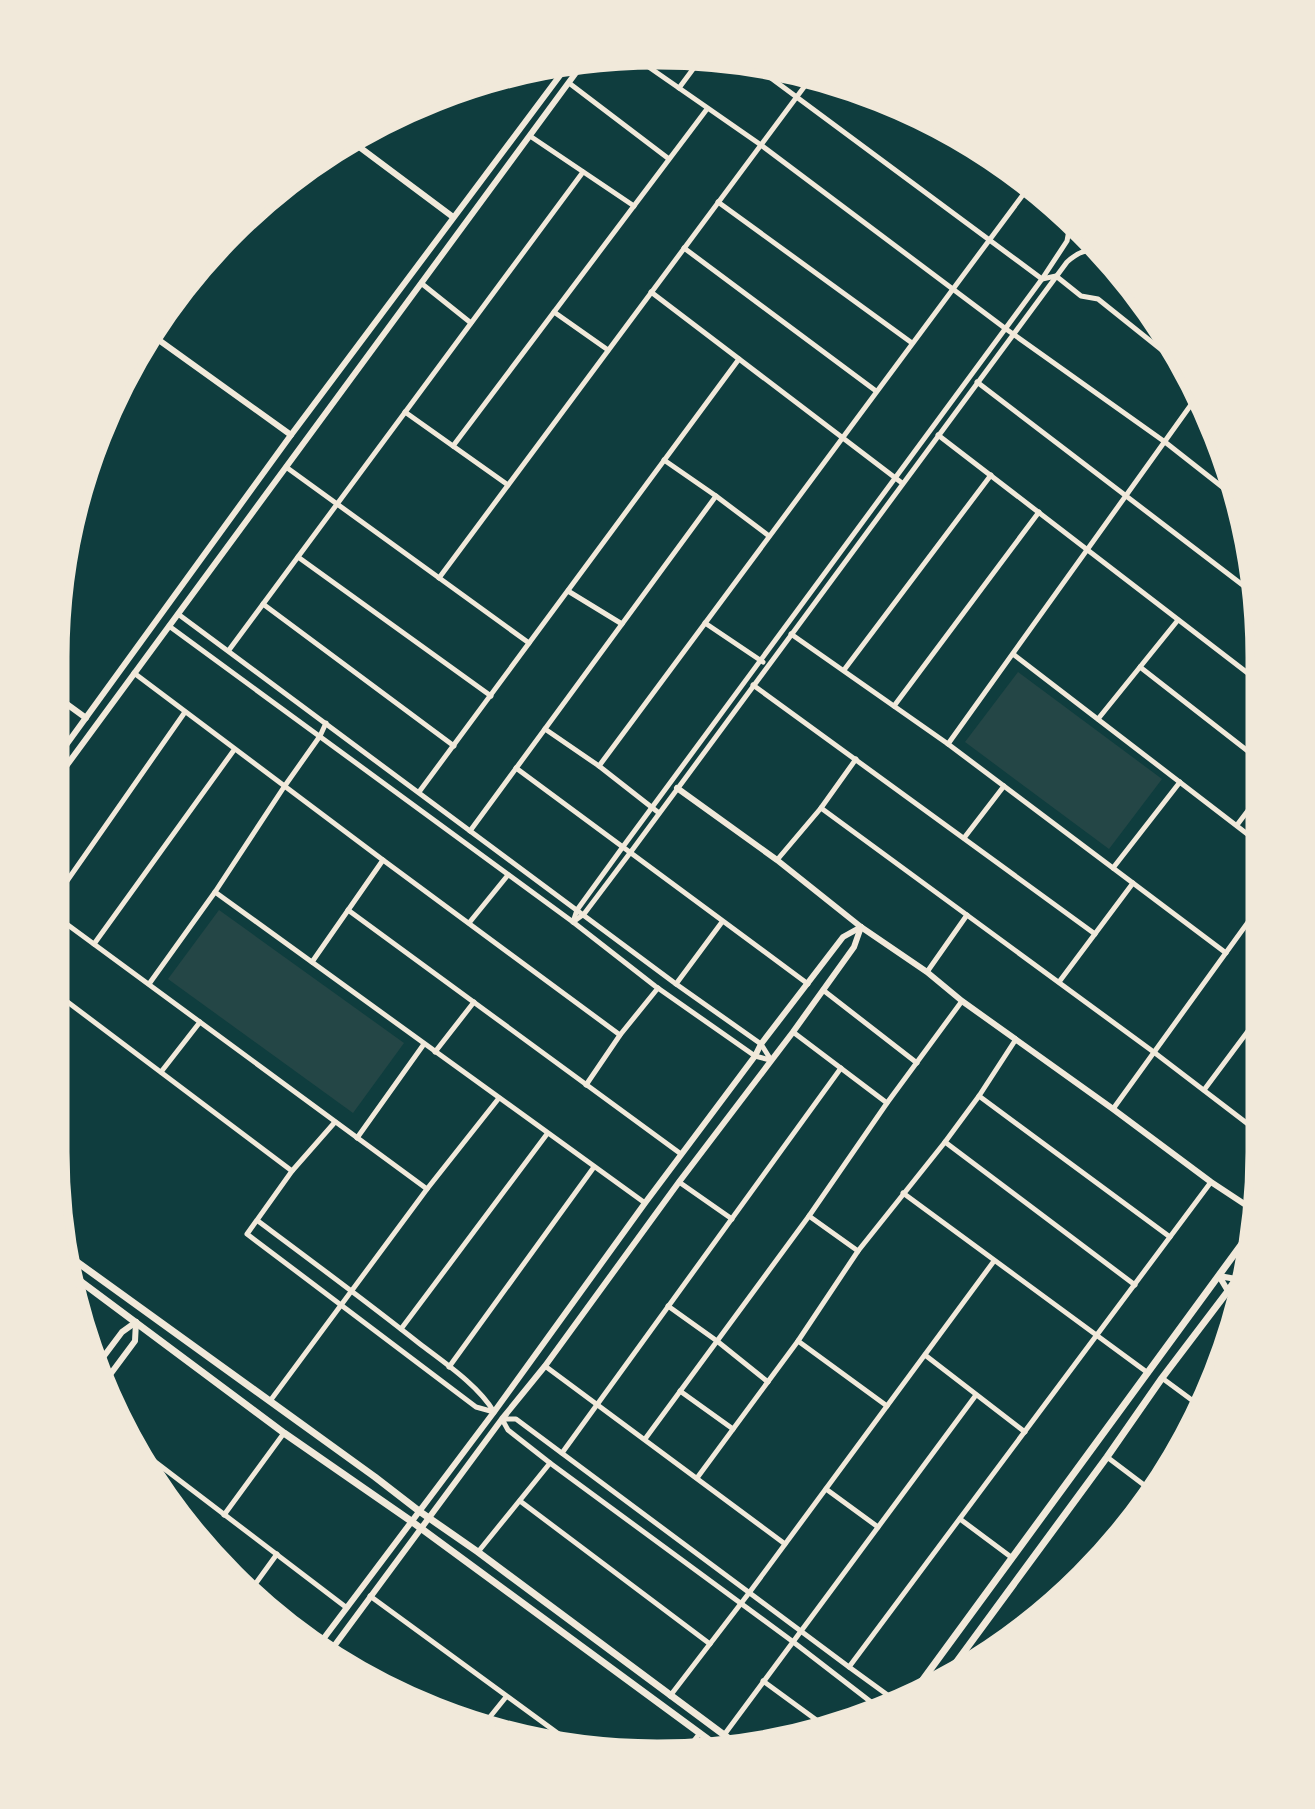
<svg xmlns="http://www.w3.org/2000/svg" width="1315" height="1809" font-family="Ubuntu,sans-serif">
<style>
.green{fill:#244646}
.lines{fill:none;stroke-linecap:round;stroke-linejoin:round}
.minor{stroke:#f1e9da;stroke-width:5}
.tertiary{stroke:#f1e9da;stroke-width:6}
.secondary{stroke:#f1e9da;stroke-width:7}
.primary{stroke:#f1e9da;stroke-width:8}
.rim{fill:none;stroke:#f1e9da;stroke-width:9}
</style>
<rect width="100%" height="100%" fill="#0f3d3e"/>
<g class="green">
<path d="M 1018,672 L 1162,779 L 1109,849 L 965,742 Z"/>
<path d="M 219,910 L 404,1043 L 353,1113 L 168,979 Z"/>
</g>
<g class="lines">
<g class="minor">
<path d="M 630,54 L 761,145 L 1006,329 L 1165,442 L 1235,497"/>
<path d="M 748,61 L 1042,279 L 1056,276 L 1081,296 L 1098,299 L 1178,363"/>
<path d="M 569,83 L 669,159"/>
<path d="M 679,88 L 702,57"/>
<path d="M 530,136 L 634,206"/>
<path d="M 718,202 L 912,343"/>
<path d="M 684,248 L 876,391"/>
<path d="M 421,283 L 471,323"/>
<path d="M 651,292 L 902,483"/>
<path d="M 554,312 L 608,350"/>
<path d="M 977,382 L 1257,596"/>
<path d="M 405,412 L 508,485"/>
<path d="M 938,435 L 1258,681"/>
<path d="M 453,446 L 707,109"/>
<path d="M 664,460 L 716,496 L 769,536"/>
<path d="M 286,467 L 529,643"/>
<path d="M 298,557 L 491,696"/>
<path d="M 439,578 L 813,75"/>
<path d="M 568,591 L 622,624"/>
<path d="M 263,604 L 454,746"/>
<path d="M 178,614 L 676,984 L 761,1044 L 771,1060"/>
<path d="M 705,623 L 763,662"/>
<path d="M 169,626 L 573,922 L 655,986 L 755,1056 L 770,1060"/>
<path d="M 791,634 L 948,744 L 1226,953"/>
<path d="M 229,650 L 583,172"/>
<path d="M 1013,654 L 1259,843"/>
<path d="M 1140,667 L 1258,759"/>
<path d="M 844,670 L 991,475"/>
<path d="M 134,673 L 383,860 L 620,1035"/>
<path d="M 753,685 L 1095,934"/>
<path d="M 894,706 L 1039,512"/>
<path d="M 1098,719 L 1178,620"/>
<path d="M 545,729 L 599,766 L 659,813"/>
<path d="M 948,744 L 1198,395"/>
<path d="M 599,766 L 1028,188"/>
<path d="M 516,768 L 808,984"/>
<path d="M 419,792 L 739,359"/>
<path d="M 821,808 L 1155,1053 L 1261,1134"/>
<path d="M 1237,825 L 1259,796"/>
<path d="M 470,831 L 716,496"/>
<path d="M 964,838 L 1004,786"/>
<path d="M 777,860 L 821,808 L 856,759"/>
<path d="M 1113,868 L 1180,782"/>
<path d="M 215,892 L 645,1203"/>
<path d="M 53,901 L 185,712"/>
<path d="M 348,910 L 681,1154"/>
<path d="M 53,914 L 427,1189"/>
<path d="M 573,922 L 577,910 L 622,848 L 1042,279 L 1067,241 L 1069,230 L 1058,215"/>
<path d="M 573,922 L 584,914 L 630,853 L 1067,262 C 1077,253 1089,246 1103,252"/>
<path d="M 469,923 L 508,875"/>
<path d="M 94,944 L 234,750"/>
<path d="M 312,962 L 383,860"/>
<path d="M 927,972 L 967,915"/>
<path d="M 1059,982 L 1133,883"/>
<path d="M 149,984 L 215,892 L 284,787 L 320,736 L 326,723"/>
<path d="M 676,984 L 722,922"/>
<path d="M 823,990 L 917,1063"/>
<path d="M 53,991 L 292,1171"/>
<path d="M 793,1032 L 887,1103"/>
<path d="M 435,1052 L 474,1002"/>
<path d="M 161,1072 L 200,1022"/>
<path d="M 586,1085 L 620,1035 L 658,988"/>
<path d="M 1204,1090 L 1260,1015"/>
<path d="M 979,1096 L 1170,1237"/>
<path d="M 1113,1109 L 1259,907"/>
<path d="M 335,1122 L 292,1171 L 247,1234 L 476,1407 L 494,1412"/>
<path d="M 1252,1128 L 1261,1116"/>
<path d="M 357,1138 L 424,1044"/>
<path d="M 945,1142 L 1135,1285"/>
<path d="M 679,1182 L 732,1219"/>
<path d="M 903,1193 L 1148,1373"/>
<path d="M 809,1216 L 858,1251"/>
<path d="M 258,1221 C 313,1262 367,1302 420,1344 C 445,1363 479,1386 494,1412"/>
<path d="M 668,1306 L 717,1341 L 768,1382"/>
<path d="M 401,1329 L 547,1134"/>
<path d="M 798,1341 L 887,1406"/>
<path d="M 925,1355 L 1025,1432"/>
<path d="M 545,1366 L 785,1544"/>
<path d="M 449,1367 L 594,1167"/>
<path d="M 1162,1378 L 1204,1409"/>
<path d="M 680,1391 L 733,1429"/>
<path d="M 270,1401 L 427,1189 L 499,1098"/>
<path d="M 645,1439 L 809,1216 L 887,1103 L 962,1001"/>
<path d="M 137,1448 L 347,1608"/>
<path d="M 562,1453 L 841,1068"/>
<path d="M 1107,1457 L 1152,1491"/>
<path d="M 146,1469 L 153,1460"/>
<path d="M 697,1478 L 798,1341 L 858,1251 L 945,1142 L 979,1096 L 1016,1039"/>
<path d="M 826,1489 L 878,1527"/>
<path d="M 520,1501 L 710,1644"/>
<path d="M 224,1515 L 284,1433"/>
<path d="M 960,1519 L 1011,1557"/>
<path d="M 478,1552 L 550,1463"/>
<path d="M 248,1594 L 277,1554"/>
<path d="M 370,1596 L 582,1751"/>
<path d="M 849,1667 L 1211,1182"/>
<path d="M 763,1681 L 826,1727"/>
<path d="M 670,1696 L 749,1593 L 994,1261"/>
<path d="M 884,1712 L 792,1641 L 550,1463 L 508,1430 L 502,1419 L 516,1419 L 849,1667 L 900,1704"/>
<path d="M 485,1723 L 506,1697"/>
<path d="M 724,1735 L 976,1395"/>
<path d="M 686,1751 L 700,1733"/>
</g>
<g class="tertiary">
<path d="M 350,140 L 453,217"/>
<path d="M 149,333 L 291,435"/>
<path d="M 53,694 L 86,718"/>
<path d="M 53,763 L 291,435 L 570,62"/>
<path d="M 53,784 L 586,59"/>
<path d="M 677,788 L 777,860 L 861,927 L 927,972 L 962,1001 L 1113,1109 L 1211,1182 L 1258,1213"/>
<path d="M 1243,1303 L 1228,1291 L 1219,1276 L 1236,1279 L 1245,1286"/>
<path d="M 98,1364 L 122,1332 L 136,1322"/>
<path d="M 106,1380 L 135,1341 L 136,1322"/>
<path d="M 318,1646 L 494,1412 L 645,1203 L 755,1056 L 761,1044 L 843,937 L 861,927"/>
<path d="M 329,1653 L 502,1419 L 545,1366 L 679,1182 L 793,1032 L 854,947 L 861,927"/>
</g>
<g class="secondary">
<path d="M 66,1254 L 375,1477 L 419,1511 L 478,1552 L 743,1749"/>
<path d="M 68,1272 L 284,1433 L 411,1521 L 724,1751"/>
<path d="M 944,1679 L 1107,1457 L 1162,1378 L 1228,1291 L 1250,1258"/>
<path d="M 908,1700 L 1255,1226"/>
</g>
<g class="primary">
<path d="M 969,140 L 1087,235"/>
<path d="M 1177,357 L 1181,366"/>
</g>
</g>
<path d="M0 0H1315V1809H0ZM657 65H658A592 592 0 0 1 1250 657V1152A592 592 0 0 1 658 1744H657A592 592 0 0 1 65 1152V657A592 592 0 0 1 657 65Z" fill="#f1e9da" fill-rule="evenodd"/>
<path class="rim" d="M657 65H658A592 592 0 0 1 1250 657V1152A592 592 0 0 1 658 1744H657A592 592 0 0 1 65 1152V657A592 592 0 0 1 657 65Z"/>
</svg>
